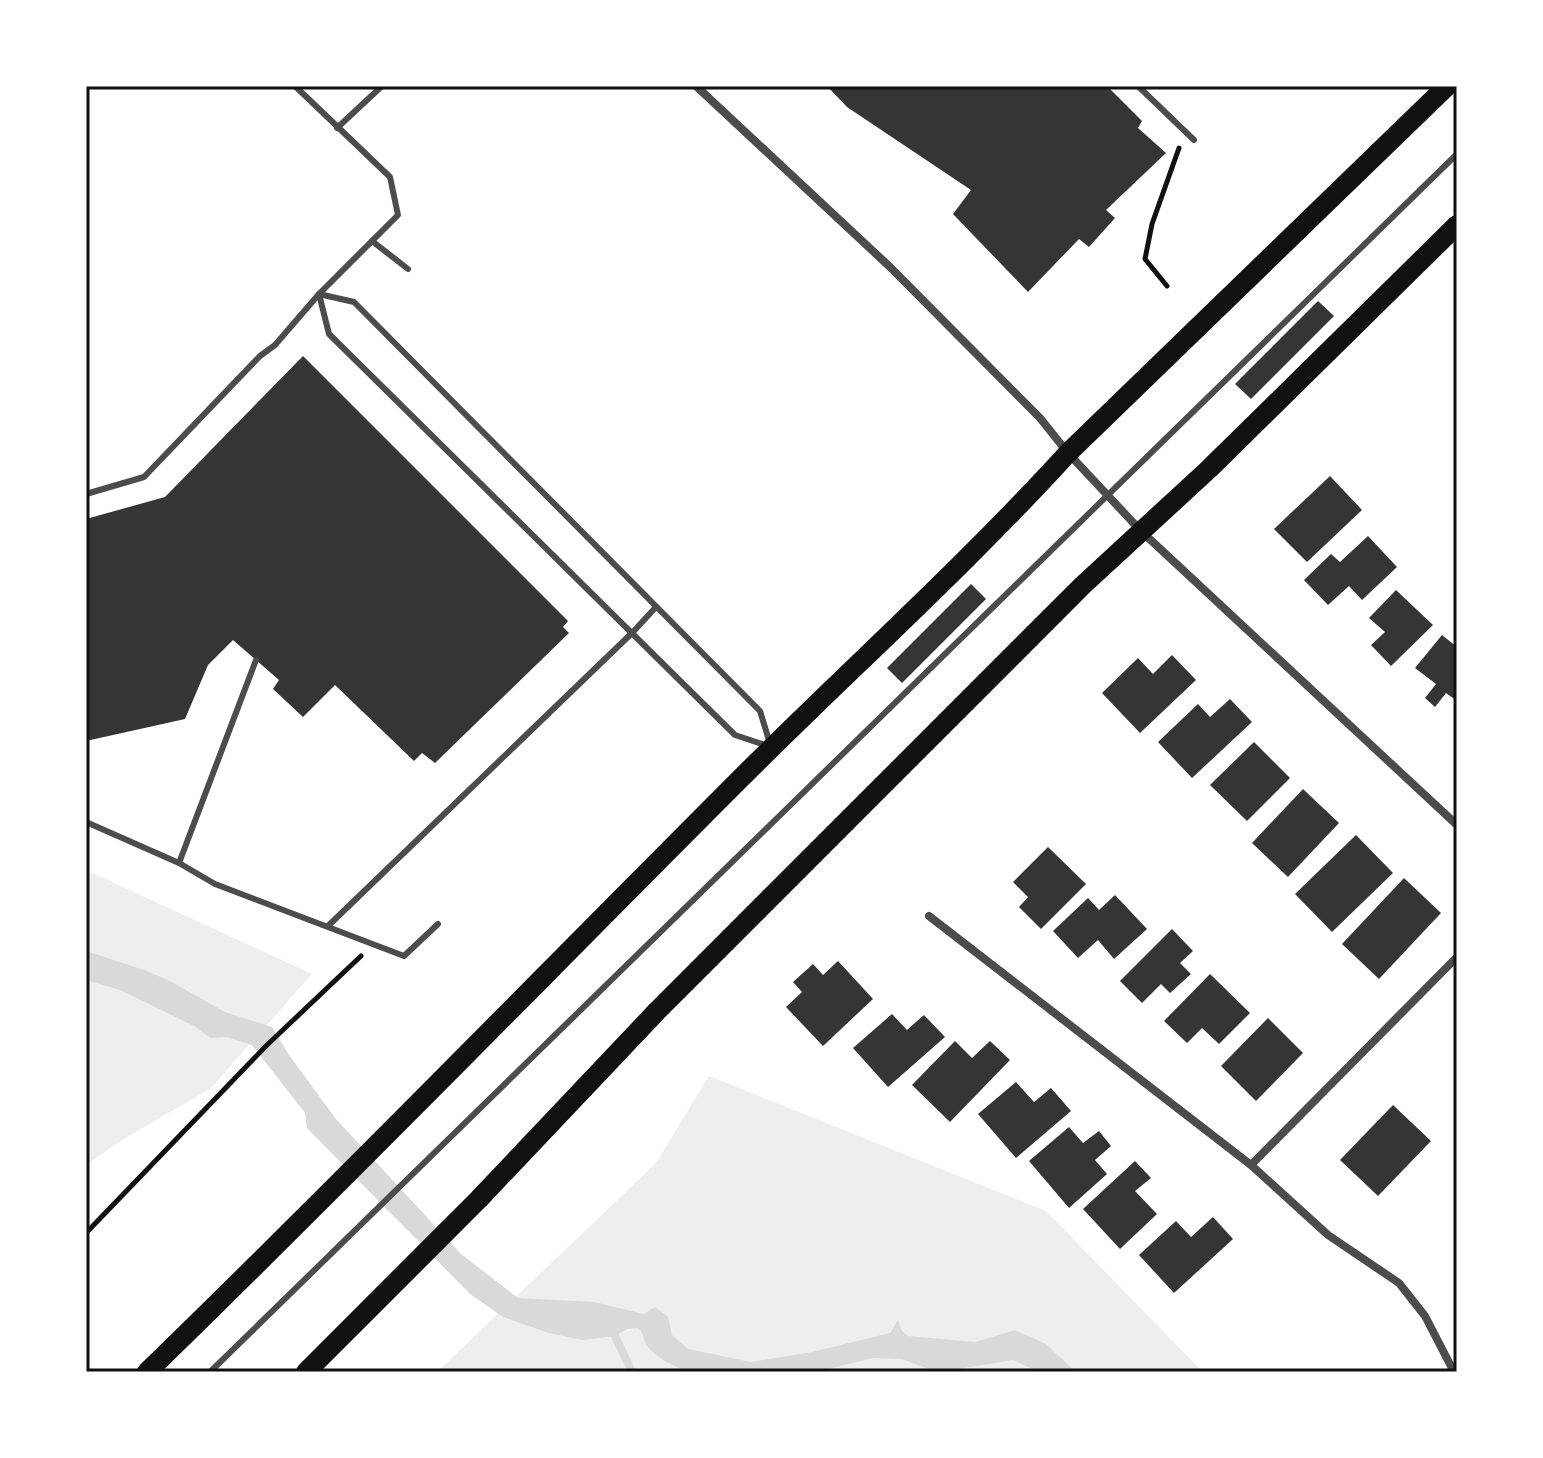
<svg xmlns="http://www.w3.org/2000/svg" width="1543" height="1458" font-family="Rubik,sans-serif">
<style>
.green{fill:#eee}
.water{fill:#d9d9d9}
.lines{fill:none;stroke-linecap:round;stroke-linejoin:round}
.stream{stroke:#d9d9d9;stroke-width:8}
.building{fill:#353535}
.path{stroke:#111;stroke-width:5}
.service{stroke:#4c4c4c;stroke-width:6}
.minor{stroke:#4c4c4c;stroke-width:8}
.primary{stroke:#111;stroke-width:20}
.neatline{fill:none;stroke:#111;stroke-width:3}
</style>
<rect width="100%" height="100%" fill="#fff"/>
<g class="green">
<path d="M 86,870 L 312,974 L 210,1089 L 122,1140 L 86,1165 Z"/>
<path d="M 709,1076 L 1046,1211 L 1203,1372 L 437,1372 L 656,1163 Z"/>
</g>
<path class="water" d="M 86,951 L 144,970 L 168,980 L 225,1012 L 272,1027 L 289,1055 L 336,1119 L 461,1254 L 518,1298 L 594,1302 L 644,1314 L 655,1307 L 668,1317 L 672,1335 L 688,1349 L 751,1362 L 812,1352 L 890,1333 L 898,1320 L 902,1331 L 908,1336 L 975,1342 L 1015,1330 L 1046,1344 L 1076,1372 L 1039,1372 L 1013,1360 L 946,1371 L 929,1369 L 902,1359 L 873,1358 L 816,1372 L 689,1372 C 675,1367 656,1358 647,1346 C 642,1339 645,1334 638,1328 L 627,1329 L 615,1336 L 582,1340 L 549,1333 L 503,1317 L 470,1294 L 307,1128 L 305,1113 L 252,1045 L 226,1037 L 210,1038 L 194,1026 L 120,990 L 86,980 Z"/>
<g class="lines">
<path class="stream" d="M 615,1336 L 632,1372"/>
</g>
<g class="building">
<path d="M 827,86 L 1107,86 L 1142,121 L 1138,128 L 1166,153 L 1106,210 L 1115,218 L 1089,247 L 1079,239 L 1028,292 L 953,214 L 971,190 L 847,107 Z"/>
<path d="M 1318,301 L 1334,316 L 1251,399 L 1235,384 Z"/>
<path d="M 303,356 L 568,621 L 563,627 L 569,633 L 435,763 L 422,753 L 414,761 L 335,685 L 303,717 L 273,689 L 279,680 L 233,640 L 208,665 L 185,719 L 86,741 L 86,519 L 165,497 Z"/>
<path d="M 1330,476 L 1362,510 L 1307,562 L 1274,529 Z"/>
<path d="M 1368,536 L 1397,567 L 1362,600 L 1349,586 L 1328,605 L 1304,580 L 1331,554 L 1340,562 Z"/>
<path d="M 971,584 L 986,599 L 902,683 L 887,668 Z"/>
<path d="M 1396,590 L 1433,625 L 1391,666 L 1371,645 L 1385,632 L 1369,618 Z"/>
<path d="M 1442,635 L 1457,647 L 1457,701 L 1446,693 L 1435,707 L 1425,698 L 1436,684 L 1415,668 Z"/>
<path d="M 1172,655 L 1196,680 L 1140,733 L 1102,693 L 1138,658 L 1153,674 Z"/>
<path d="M 1230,699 L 1252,722 L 1192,778 L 1158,742 L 1198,704 L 1210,717 Z"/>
<path d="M 1254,742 L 1290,778 L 1247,821 L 1210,785 Z"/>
<path d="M 1303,789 L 1339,823 L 1288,877 L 1252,843 Z"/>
<path d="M 1356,835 L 1393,873 L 1332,932 L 1295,894 Z"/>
<path d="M 1048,847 L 1086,884 L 1041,929 L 1019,907 L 1028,897 L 1013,882 Z"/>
<path d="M 1404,878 L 1441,913 L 1379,979 L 1342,944 Z"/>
<path d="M 1115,895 L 1147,929 L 1114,959 L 1098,940 L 1078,958 L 1053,931 L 1088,898 L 1099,910 Z"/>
<path d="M 1172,929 L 1193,951 L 1180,963 L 1191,974 L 1170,993 L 1161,984 L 1142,1003 L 1120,981 Z"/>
<path d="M 838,961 L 873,999 L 823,1046 L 786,1007 L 802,992 L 793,982 L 813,964 L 823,975 Z"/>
<path d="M 1210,974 L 1250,1013 L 1219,1044 L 1202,1028 L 1187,1043 L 1164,1021 Z"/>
<path d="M 892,1014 L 907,1030 L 924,1015 L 945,1037 L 888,1087 L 853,1048 Z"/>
<path d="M 1268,1018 L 1303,1053 L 1256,1101 L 1221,1066 Z"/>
<path d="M 955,1041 L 972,1058 L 990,1041 L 1010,1060 L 950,1122 L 912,1085 Z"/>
<path d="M 1016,1082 L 1034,1102 L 1051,1088 L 1071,1111 L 1016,1158 L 978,1114 Z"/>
<path d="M 1393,1105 L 1431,1141 L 1378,1196 L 1340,1160 Z"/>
<path d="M 1069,1127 L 1083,1143 L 1099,1131 L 1111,1146 L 1095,1160 L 1107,1174 L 1069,1208 L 1029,1161 Z"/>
<path d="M 1135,1161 L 1151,1178 L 1135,1191 L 1157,1214 L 1120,1249 L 1083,1209 Z"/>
<path d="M 1213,1217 L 1233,1239 L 1174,1293 L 1139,1255 L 1176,1221 L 1191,1237 Z"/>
</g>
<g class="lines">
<g class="path">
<path d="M 1167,286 L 1145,259 L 1152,224 L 1179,148"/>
<path d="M 86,1233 L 267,1045 L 361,956"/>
</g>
<g class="service">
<path d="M 1138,86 L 1194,140"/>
<path d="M 337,128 L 382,86"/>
<path d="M 372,241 L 408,269"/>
<path d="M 319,294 L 354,302 L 760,711 L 771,747 L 735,735 L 329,334 Z"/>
<path d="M 86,494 L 144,477 L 260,356 L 275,345 L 319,294 L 398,215 L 390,177 L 295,86"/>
<path d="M 256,660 L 179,863 L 215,884 L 404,956 L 438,924"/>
<path d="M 86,822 L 179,863"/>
<path d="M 328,926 L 632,633 L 656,607"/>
<path d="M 210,1372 L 1457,154"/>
</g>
<g class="minor">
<path d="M 696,86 L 890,267 L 1040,418 L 1068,453 L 1141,531 L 1457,825"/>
<path d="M 929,916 L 1251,1165 L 1328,1235 L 1399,1283 L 1425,1316 L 1454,1372"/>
<path d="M 1251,1165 L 1457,957"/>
</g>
<g class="primary">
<path d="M 147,1372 C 347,1178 541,978 739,780 C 848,671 964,567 1068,453 L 1447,86"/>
<path d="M 306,1372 L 479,1199 L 657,1011 L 1083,585 L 1209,469 L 1457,225"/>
</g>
</g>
<rect width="1543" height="1458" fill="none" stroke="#ffffff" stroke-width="176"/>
<rect x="88" y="88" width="1367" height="1282" class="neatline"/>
</svg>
